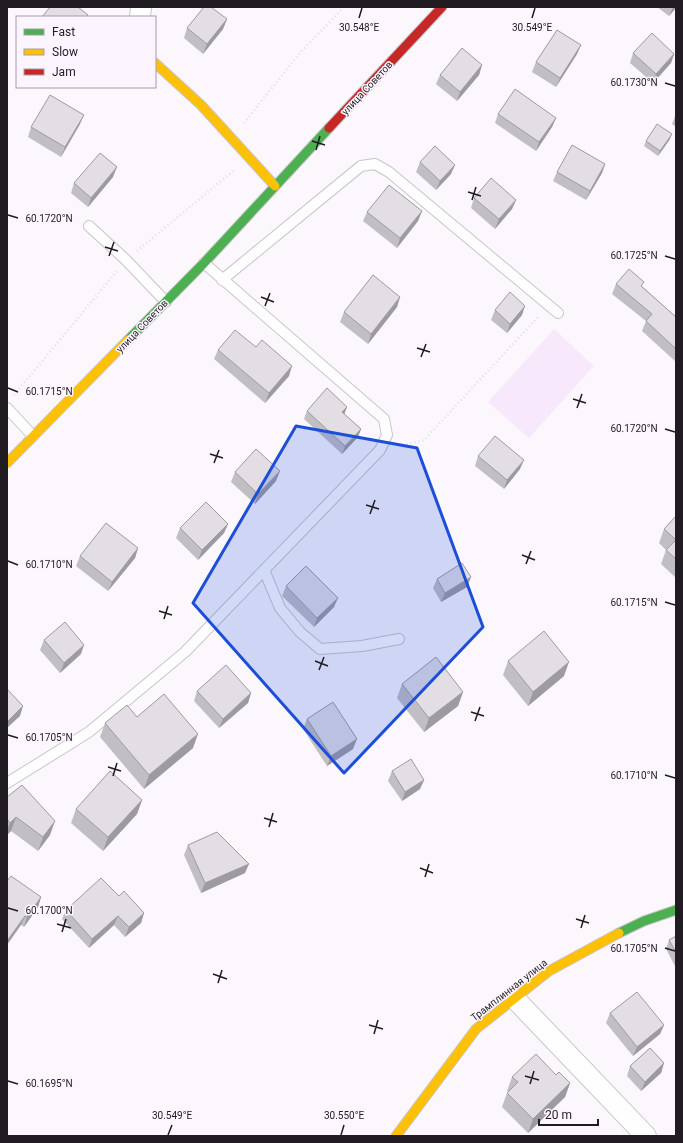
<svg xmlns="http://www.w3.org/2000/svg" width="683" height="1143" font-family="Roboto,sans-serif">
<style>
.green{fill:#f8e8fc}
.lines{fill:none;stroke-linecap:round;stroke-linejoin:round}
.lane-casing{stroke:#c8c5ca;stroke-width:12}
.street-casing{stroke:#c8c5ca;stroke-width:22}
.fast-casing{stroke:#c8c5ca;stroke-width:11}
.slow-casing{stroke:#c8c5ca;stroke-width:11}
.jam-casing{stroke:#c8c5ca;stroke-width:11}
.path{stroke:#dfdedf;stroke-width:2.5;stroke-dasharray:1 3;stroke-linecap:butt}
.lane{stroke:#fefeff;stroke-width:10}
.street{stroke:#fefeff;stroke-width:20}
.fast{stroke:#4caf50;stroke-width:9}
.slow{stroke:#ffc107;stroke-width:9}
.jam{stroke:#c62828;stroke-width:9}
.wall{fill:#c2bfc4}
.shaded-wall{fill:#9e9ba0}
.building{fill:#e2dee4;stroke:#9e9ba0}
.marked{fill:#1d4ed8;fill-opacity:0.2;stroke:#1d4ed8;stroke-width:3;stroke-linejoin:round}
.ticks{fill:none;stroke:#201c21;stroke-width:1.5}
.labels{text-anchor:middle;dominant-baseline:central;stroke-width:3;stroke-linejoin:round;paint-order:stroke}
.street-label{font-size:10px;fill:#201c21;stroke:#fcf5ff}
.ticks-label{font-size:10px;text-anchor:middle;fill:#201c21;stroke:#fcf5ff;stroke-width:3;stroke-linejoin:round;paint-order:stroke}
</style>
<rect width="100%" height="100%" fill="#fbf7fd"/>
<path class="green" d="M 554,329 L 594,366 L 529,438 L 488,402 Z"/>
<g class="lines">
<g class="lane-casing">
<g id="lane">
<path d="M 89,226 L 126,260 L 166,302"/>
<path d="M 222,280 L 361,166 L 375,164 L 389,172 L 558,313"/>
<path d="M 7,408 L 33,436"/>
<path d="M 264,570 L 280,608 L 300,632 L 320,649 L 362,646 L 399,639"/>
<path d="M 7,783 L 89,732 L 185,652 L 380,450 L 387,435 L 384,419 L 204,263"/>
</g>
</g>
<g class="street-casing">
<g id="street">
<path d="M 140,17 L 141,7"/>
<path d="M 515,999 L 646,1136"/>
</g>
</g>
<g class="fast-casing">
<g id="fast">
<path d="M 128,340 L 204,263 L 329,128"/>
<path d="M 619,933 L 644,921 L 676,910"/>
</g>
</g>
<g class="slow-casing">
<g id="slow">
<path d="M 155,63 L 201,105 L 275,186"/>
<path d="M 7,463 L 128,340"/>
<path d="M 396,1136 L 476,1029 L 549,971 L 619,933"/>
</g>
</g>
<g class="jam-casing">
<path id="jam" d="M 329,128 L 442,7"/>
</g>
<g class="path">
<path d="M 244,123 L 299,54 L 344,7"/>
<path d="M 137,251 L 233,171"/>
<path d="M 14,395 L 117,271"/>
<path d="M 399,446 L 424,440 L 539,316"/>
</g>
<use href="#lane" class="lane"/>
<use href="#street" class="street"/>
<use href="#fast" class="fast"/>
<use href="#slow" class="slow"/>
<use href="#jam" class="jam"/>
</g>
<g class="wall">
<path d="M 657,7 L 676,7 L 676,8 L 669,16 Z"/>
<path d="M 227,19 L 223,29 L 203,54 L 184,38 L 187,28 Z"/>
<path d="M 581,45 L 577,54 L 556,87 L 532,72 L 536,62 Z"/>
<path d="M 633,53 L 674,54 L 671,63 L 653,83 L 630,63 Z"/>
<path d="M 482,65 L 479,75 L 457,101 L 436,84 L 440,75 Z"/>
<path d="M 498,114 L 556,118 L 552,127 L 536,151 L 495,123 Z"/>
<path d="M 676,114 L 676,127 L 672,124 Z"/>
<path d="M 80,124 L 61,157 L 28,137 L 31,127 Z"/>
<path d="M 670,139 L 658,156 L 644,146 L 646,141 Z"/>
<path d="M 420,162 L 451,174 L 436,190 L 416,172 Z"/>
<path d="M 605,164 L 602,173 L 586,200 L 553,181 L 557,172 Z"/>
<path d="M 113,177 L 88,207 L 71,193 L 74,183 Z"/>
<path d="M 474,198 L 516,200 L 512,209 L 495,229 L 471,208 Z"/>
<path d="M 422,211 L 418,221 L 397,248 L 363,221 L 367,212 Z"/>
<path d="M 616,284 L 643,287 L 676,317 L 676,362 L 642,331 L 646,321 L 612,294 Z"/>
<path d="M 400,297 L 397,307 L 368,344 L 340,322 L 344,312 Z"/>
<path d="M 495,310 L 522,315 L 507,333 L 491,320 Z"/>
<path d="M 218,350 L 289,376 L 265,403 L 214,359 Z"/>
<path d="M 347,407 L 344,414 L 361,429 L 358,437 L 342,454 L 304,419 L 307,411 Z"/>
<path d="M 478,456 L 520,469 L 504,489 L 475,466 Z"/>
<path d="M 235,472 L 276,481 L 255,504 L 231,482 Z"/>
<path d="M 676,516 L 676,578 L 661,564 L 666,550 L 659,543 L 664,529 Z"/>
<path d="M 228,524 L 224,533 L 198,560 L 176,538 L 180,528 Z"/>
<path d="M 138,548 L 135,558 L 108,591 L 76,566 L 80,556 Z"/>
<path d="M 471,577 L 467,587 L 441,602 L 433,588 L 437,579 Z"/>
<path d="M 286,586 L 334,607 L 314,627 L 282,596 Z"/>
<path d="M 44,640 L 81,654 L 60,673 L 40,650 Z"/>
<path d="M 508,661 L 564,676 L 528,706 L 503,675 Z"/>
<path d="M 402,684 L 463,692 L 458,706 L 424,732 L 397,698 Z"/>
<path d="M 197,691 L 251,693 L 248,703 L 219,728 L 194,701 Z"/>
<path d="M 307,719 L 353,749 L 327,766 L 303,729 Z"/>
<path d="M 105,723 L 193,748 L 144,789 L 100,737 Z"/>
<path d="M 392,771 L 424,780 L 420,789 L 402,801 L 388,781 Z"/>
<path d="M 7,797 L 50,835 L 38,851 L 11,831 L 7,835 Z"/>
<path d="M 142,800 L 137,814 L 103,851 L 71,823 L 76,809 Z"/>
<path d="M 188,845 L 245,873 L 201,893 L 184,855 Z"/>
<path d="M 7,881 L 41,897 L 38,907 L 24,927 L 21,925 Z"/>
<path d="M 119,896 L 144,913 L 141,923 L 125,937 L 114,925 L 89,948 L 62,919 L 66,910 Z"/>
<path d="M 676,936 L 676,968 L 666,949 L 669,940 Z"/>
<path d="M 610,1013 L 664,1025 L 660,1034 L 633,1056 L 606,1023 Z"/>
<path d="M 664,1063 L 661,1073 L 641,1091 L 627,1076 L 630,1066 Z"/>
<path d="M 556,1075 L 570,1083 L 565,1097 L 528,1133 L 502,1107 L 507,1093 L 509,1092 L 507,1091 L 512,1077 Z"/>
</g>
<g class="shaded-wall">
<path d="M 673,7 L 676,7 L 676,8 L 669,16 Z"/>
<path d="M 227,19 L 223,29 L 203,54 L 207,44 Z"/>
<path d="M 581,45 L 577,54 L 556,87 L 560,78 Z"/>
<path d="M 674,54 L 671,63 L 653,83 L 656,74 Z"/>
<path d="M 482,65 L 479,75 L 457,101 L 460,92 Z"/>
<path d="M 84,115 L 80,124 L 61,157 L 65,147 Z"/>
<path d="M 556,118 L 552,127 L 536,151 L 539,142 Z"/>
<path d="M 672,134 L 670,139 L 658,156 L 660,151 Z"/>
<path d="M 605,164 L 602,173 L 586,200 L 590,191 Z"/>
<path d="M 455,165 L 451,174 L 436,190 L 440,181 Z"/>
<path d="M 117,167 L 113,177 L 88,207 L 91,198 Z"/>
<path d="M 516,200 L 512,209 L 495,229 L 499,219 Z"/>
<path d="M 422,211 L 418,221 L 397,248 L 400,238 Z"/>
<path d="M 400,297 L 397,307 L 368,344 L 371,334 Z"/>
<path d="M 525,306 L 522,315 L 507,333 L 510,324 Z"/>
<path d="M 292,366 L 289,376 L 265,403 L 269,393 Z"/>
<path d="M 347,407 L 344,415 L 342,412 Z"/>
<path d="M 361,429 L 358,437 L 342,454 L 345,446 Z"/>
<path d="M 524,460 L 520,469 L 504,489 L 507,480 Z"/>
<path d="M 280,471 L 276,481 L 255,504 L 258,494 Z"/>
<path d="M 228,524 L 224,533 L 198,560 L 202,550 Z"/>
<path d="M 138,548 L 135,558 L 108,591 L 112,582 Z"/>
<path d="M 471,577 L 467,587 L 441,602 L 445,593 Z"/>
<path d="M 338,598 L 334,607 L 314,627 L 317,618 Z"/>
<path d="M 84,645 L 81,654 L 60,673 L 64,663 Z"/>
<path d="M 569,662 L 564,676 L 528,706 L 533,692 Z"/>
<path d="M 463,692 L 458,706 L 424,732 L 429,718 Z"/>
<path d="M 251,693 L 248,703 L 219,728 L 223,719 Z"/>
<path d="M 23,706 L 20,716 L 7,728 L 7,722 Z"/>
<path d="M 198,734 L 193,748 L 144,789 L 149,775 Z"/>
<path d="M 357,739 L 353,749 L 327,766 L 331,756 Z"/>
<path d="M 424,780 L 420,789 L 402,801 L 405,792 Z"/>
<path d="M 142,800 L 137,814 L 103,851 L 108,837 Z"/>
<path d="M 16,817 L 11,831 L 7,835 L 7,830 L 10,823 Z"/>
<path d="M 55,821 L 50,835 L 38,851 L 43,837 Z"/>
<path d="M 249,864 L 245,873 L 201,893 L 205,883 Z"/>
<path d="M 41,897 L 38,907 L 24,927 L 27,917 Z"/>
<path d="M 144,913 L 141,923 L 125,937 L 129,927 Z"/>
<path d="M 25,916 L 21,925 L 7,945 L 7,941 Z"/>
<path d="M 118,916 L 114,925 L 89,948 L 92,939 Z"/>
<path d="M 664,1025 L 660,1034 L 633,1056 L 637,1047 Z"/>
<path d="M 664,1063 L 661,1073 L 641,1091 L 645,1082 Z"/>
<path d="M 570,1083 L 565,1097 L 528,1133 L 533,1119 Z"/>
</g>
<g class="building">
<path d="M 50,7 L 78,7 L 88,15 L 86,17 L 42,17 Z"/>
<path d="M 204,7 L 211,7 L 227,19 L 207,44 L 187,28 Z"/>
<path d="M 557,30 L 581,45 L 560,78 L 536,62 Z"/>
<path d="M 652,33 L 674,54 L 656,74 L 633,53 Z"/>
<path d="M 462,48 L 482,65 L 460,92 L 440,75 Z"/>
<path d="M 515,89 L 556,118 L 539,142 L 498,114 Z"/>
<path d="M 50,95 L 84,115 L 65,147 L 31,127 Z"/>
<path d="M 657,124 L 672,134 L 660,151 L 646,141 Z"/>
<path d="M 572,145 L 605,164 L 590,191 L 557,172 Z"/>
<path d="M 435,146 L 455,165 L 440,181 L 420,162 Z"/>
<path d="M 100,153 L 117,167 L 91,198 L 74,183 Z"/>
<path d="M 491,178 L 516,200 L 499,219 L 474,198 Z"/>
<path d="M 389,185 L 422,211 L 400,238 L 367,212 Z"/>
<path d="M 629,269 L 644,282 L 641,286 L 676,317 L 676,349 L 646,321 L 652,314 L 616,284 Z"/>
<path d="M 373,275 L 400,297 L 371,334 L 344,312 Z"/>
<path d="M 510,292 L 525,306 L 510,324 L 495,310 Z"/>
<path d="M 235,330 L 256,347 L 262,340 L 292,366 L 269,393 L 218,350 Z"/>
<path d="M 327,388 L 347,407 L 342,412 L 361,429 L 345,446 L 307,411 Z"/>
<path d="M 495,436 L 524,460 L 507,480 L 478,456 Z"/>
<path d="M 256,449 L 280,471 L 258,494 L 235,472 Z"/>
<path d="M 206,502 L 228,524 L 202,550 L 180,528 Z"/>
<path d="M 676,516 L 676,559 L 666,550 L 676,540 L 664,529 Z"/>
<path d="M 106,523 L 138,548 L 112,582 L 80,556 Z"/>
<path d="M 462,563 L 471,577 L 445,593 L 437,579 Z"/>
<path d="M 306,566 L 338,598 L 317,618 L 286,586 Z"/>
<path d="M 65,622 L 84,645 L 64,663 L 44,640 Z"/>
<path d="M 544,631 L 569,662 L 533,692 L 508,661 Z"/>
<path d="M 436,657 L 463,692 L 429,718 L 402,684 Z"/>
<path d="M 226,665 L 251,693 L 223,719 L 197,691 Z"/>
<path d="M 7,689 L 23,706 L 7,722 Z"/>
<path d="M 164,694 L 198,734 L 149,775 L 105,723 L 127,705 L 137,717 Z"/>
<path d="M 333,702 L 357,739 L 331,756 L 307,719 Z"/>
<path d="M 411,759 L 424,780 L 405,792 L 392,771 Z"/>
<path d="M 110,771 L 142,800 L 108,837 L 76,809 Z"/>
<path d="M 22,785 L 55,821 L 43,837 L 16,817 L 10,823 L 7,819 L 7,797 Z"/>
<path d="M 217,832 L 249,864 L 205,883 L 188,845 Z"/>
<path d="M 11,876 L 41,897 L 27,917 L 25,916 L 7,941 L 7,881 Z"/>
<path d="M 101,878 L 119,896 L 124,891 L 144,913 L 129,927 L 118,916 L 92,939 L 66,910 Z"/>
<path d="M 676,936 L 676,952 L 669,940 Z"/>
<path d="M 637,992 L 664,1025 L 637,1047 L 610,1013 Z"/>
<path d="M 650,1048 L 664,1063 L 645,1082 L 630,1066 Z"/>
<path d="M 536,1054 L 556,1075 L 559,1072 L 570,1083 L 533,1119 L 507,1093 L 518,1082 L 512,1077 Z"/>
</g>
<path class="marked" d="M 296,426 L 417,448 L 483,627 L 344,773 L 193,603 Z"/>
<path class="ticks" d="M 359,18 L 362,8M 532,18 L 535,8M 665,83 L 675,86M 312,141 L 325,145M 316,150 L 320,136M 468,192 L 481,196M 472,200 L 476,187M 8,215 L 18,218M 105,247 L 118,251M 109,256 L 114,242M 665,256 L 675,259M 261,297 L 274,302M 265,306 L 270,293M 417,348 L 430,352M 421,357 L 426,344M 8,388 L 18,392M 573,399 L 586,403M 577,408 L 582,394M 665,429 L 675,432M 210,454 L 223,458M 214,463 L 219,450M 366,505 L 379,509M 370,514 L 375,500M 522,555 L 535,560M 8,561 L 18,565M 526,564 L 531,551M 665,602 L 675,605M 159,611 L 172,615M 164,619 L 168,606M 315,661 L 328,666M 319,670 L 324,657M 471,712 L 484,716M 475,721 L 480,707M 8,735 L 18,738M 108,767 L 121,771M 665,775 L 675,778M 113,776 L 117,763M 264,818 L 277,822M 269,827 L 273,813M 420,868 L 433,873M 425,877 L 429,864M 8,908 L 18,911M 576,919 L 589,923M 57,924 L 71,928M 581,928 L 585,915M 62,932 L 66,919M 665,948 L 675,951M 213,974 L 227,979M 218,983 L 222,970M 369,1025 L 383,1029M 374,1034 L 378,1020M 525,1076 L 539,1080M 8,1081 L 18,1084M 530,1084 L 534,1071M 168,1135 L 172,1125M 341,1135 L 344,1125"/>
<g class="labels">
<g class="street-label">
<text transform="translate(367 88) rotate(-47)">улица Советов</text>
<text transform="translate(142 326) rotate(-46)">улица Советов</text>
<text transform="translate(509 990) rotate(-38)">Трамплинная улица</text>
</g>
</g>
<g class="ticks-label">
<text x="359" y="31">30.548°E</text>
<text x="532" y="31">30.549°E</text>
<text x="634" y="86">60.1730°N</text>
<text x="49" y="222">60.1720°N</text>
<text x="634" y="259">60.1725°N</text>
<text x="49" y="395">60.1715°N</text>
<text x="634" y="432">60.1720°N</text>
<text x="49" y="568">60.1710°N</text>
<text x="634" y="606">60.1715°N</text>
<text x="49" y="741">60.1705°N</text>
<text x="634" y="779">60.1710°N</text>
<text x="49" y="914">60.1700°N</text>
<text x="634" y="952">60.1705°N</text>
<text x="49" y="1087">60.1695°N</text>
<text x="172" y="1119">30.549°E</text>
<text x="344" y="1119">30.550°E</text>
</g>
<rect width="683" height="1143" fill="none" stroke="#201c21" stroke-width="16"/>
<rect x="16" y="16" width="140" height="72" fill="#fcf5ff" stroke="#a49ea6"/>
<rect x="24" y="29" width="20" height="6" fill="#4caf50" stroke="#a49ea6"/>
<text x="52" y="36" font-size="12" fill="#201c21">Fast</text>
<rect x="24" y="49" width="20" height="6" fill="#ffc107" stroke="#a49ea6"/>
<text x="52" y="56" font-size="12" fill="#201c21">Slow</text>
<rect x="24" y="69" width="20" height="6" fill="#c62828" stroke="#a49ea6"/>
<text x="52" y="76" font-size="12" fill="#201c21">Jam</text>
<path d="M539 1119v6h59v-6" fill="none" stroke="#201c21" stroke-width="2"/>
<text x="545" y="1119" font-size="12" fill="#201c21" stroke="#fcf5ff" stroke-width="3" paint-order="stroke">20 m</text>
</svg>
